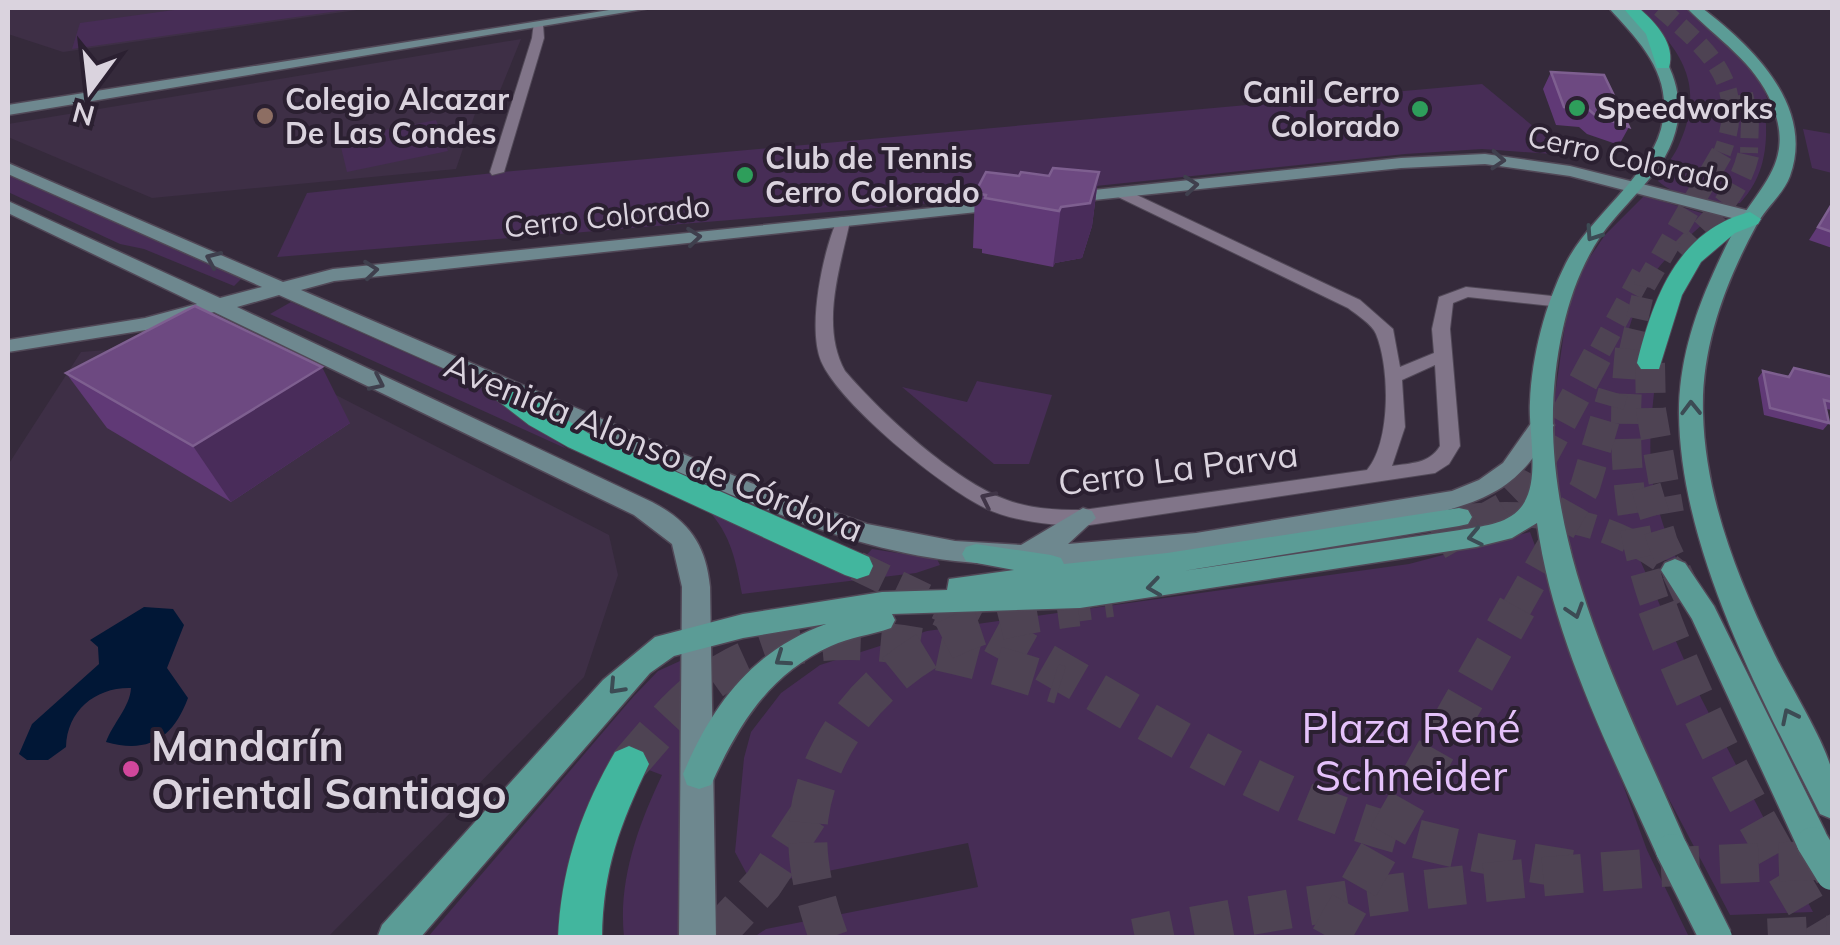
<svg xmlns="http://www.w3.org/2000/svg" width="1840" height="945" font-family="Mulish,sans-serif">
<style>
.built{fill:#3e2f46}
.green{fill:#472d56}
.water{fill:#011736}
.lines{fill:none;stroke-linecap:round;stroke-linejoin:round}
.primary-tunnel{stroke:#4e4353;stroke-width:25;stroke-dasharray:25 12;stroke-linecap:butt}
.highway-tunnel-far3{stroke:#4e4353;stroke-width:18;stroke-dasharray:18 9;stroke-linecap:butt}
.highway-tunnel-far2{stroke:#4e4353;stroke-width:22;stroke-dasharray:22 11;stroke-linecap:butt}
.highway-tunnel-far1{stroke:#4e4353;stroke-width:30;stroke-dasharray:30 15;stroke-linecap:butt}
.highway-tunnel{stroke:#4e4353;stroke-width:39;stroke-dasharray:39 20;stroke-linecap:butt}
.street-casing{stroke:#514857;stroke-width:2}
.secondary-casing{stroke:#514857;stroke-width:3}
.primary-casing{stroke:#514857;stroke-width:3}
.highway-casing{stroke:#514857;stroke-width:2}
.street{fill:#817589;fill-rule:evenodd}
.secondary{fill:#6e888f;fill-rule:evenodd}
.primary{fill:#5b9c96;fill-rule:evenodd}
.highway{fill:#42b69e;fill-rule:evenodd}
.primary-bridge-casing{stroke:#514857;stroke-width:35;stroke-linecap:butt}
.primary-bridge{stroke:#5b9c96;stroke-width:32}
.wall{fill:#603976}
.shaded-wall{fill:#492c5a}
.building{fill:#6d4981;stroke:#7e5f90;stroke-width:2.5}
.oneway{stroke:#3f3f4d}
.oneway2{stroke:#3c4b54}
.oneway3{stroke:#403547}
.leisure-dot{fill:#2e9e5b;stroke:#2b2031;stroke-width:4}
.education-dot{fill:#8d6e63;stroke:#2b2031;stroke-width:4}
.hotel-dot{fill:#d1479c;stroke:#2b2031;stroke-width:4}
.labels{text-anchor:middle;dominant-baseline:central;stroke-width:8;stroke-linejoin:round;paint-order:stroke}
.far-poi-label{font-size:30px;font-weight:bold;fill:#dad3de;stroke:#2b2031;text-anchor:start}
.far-street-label{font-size:30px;fill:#dad3de;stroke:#2b2031}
.street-label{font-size:35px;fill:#dad3de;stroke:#2b2031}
.near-park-label{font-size:42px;fill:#e5c2fb;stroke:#2b2031}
.near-poi-label{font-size:42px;font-weight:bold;fill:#dad3de;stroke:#2b2031;text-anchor:start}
</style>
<rect width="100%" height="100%" fill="#352a3b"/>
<g class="built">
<path d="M 8,8 L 371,8 L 63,52 L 8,34 Z"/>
<path d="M 521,39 L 495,103 L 477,108 L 456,169 L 152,198 L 8,137 L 8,124 Z"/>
<path d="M 145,347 L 299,376 L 609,535 L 618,575 L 584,677 L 328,937 L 8,937 L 8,465 L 81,352 Z"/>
</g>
<g class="green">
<path d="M 188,8 L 359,8 L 72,49 L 80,23 Z"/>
<path d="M 1635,8 C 1650,8 1676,3 1689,10 C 1716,25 1756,65 1766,95 C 1770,105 1765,114 1766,125 C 1767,154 1761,181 1740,203 C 1718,206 1675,197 1658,181 C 1663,169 1672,159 1678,147 C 1707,86 1682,48 1635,8 Z"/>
<path d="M 1482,84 L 1557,146 L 1552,154 L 1482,149 L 1405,154 L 902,206 L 277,257 L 307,193 L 513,171 Z"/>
<path d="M 436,120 L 448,151 L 347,172 L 339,139 Z"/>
<path d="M 1803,129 L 1832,134 L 1832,173 L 1812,168 Z"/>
<path d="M 8,175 L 241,279 L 234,286 L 144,249 L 120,244 L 8,192 Z"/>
<path d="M 1644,196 L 1712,216 C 1654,267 1641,279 1622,355 L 1657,366 C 1648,447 1643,482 1677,560 L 1640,560 L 1701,698 L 1813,912 L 1730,915 L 1640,744 L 1566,564 L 1549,437 L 1565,325 L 1577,276 L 1605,235 Z"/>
<path d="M 291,302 L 490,390 L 567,449 L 270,314 Z"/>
<path d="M 977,381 L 1052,395 L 1029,464 L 994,464 L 902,387 L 967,402 Z"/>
<path d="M 708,510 L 851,572 L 872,549 L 937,559 L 940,565 L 916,573 L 742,594 C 736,561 731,535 708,510 Z"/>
<path d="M 1530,532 L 1647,850 L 1689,937 L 754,937 L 766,929 L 978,887 L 968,843 L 763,884 L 751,882 L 735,852 L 744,758 L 751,732 L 781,693 L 820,665 L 927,631 L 1409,564 Z"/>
<path d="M 691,656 L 685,937 L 624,937 C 618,880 638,826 662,775 L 617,758 L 560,937 L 427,938 L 633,697 L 658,671 Z"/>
</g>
<path class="water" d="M 144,607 L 173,609 L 184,625 L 167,668 L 188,698 C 173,738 149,754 106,742 C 113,723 130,707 131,688 C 96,687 67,710 66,747 L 48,760 L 27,760 L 19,754 L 32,724 L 99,664 L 98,647 L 90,640 Z"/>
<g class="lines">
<path class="primary-tunnel" d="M 1459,517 C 1540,509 1610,519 1675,570"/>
<g class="highway-tunnel-far3">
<path d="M 1660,8 C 1709,51 1749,83 1722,153"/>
<path d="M 1744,94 L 1750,120 L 1749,153"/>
</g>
<g class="highway-tunnel-far2">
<path d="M 1680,253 C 1708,223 1741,193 1749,151"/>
<path d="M 1600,351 L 1643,272"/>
<path d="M 1630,351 L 1645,285 L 1723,151"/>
</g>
<g class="highway-tunnel-far1">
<path d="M 1630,349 C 1621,438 1626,524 1657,609"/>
<path d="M 1650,363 L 1651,410 L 1669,513"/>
<path d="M 1646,487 L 1663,543 L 1689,598"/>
<path d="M 1438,545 L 1503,508 L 1528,484 L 1601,349"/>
<path d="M 857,566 L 947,609"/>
<path d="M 1060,609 L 1112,602"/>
<path d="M 1516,609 L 1585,487 L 1613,392"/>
</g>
<g class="highway-tunnel">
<path d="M 941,607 C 1067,668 1181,751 1310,804 C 1398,840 1490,857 1583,871"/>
<path d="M 1657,607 C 1700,724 1761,831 1825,938"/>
<path d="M 629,764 C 658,731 685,696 723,673 C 827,610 954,652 1060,685"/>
<path d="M 713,938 L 763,884 L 808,816"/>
<path d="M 829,938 C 815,900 804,858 809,817 C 821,728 896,654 980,626 C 1012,616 1045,611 1078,607"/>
<path d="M 1135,938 C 1366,889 1597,866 1832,860"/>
<path d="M 1330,938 L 1517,607"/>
<path d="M 1768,938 L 1832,935"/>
</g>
<g class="street-casing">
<g id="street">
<path d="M 534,22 L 543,24 L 544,38 L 504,172 L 492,175 L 490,172 L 532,38 Z"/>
<path d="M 1114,189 L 1124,189 L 1360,300 L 1393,329 L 1400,367 L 1434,353 L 1432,329 L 1439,297 L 1466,287 L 1561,297 L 1569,302 L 1561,307 L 1468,297 L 1453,303 L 1450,329 L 1460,446 L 1449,464 L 1435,473 L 1083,526 C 1050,525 1015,522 985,508 C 942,487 840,405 821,361 C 807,326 823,251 838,218 L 843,217 L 850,221 C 840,268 820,326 845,371 C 881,413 954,481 1007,500 C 1031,509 1057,510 1083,510 L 1367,470 C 1391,441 1390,368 1376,334 C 1372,324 1357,315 1348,308 L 1114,195 ZM 1435,365 L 1440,446 C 1429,464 1411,463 1392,466 L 1405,427 L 1402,380 Z"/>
</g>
</g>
<g class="secondary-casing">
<g id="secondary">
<path d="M 622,8 L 650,8 L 8,115 L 8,105 Z"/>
<path d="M 1485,154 L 1570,166 L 1758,213 L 1760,217 L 1751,223 L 1570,176 L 1485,164 L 1401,168 L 1065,203 L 1056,198 L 1065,193 L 1401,158 Z"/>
<path d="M 8,163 L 283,282 L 333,269 L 1011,200 L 1011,208 L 1005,209 L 334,281 L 301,290 L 751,483 L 867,524 L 955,541 L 1021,545 L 1083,508 L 1092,511 L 1096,518 L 1068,544 L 1196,533 L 1452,491 L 1479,480 L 1503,463 L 1534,419 L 1542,417 L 1554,425 C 1523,481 1498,497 1437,513 C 1279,539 1116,579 955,561 C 841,548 737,497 633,452 C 515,400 397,348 279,295 L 237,307 L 652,502 C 689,521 706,545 710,587 L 716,938 L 679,938 L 682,587 L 672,544 L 634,515 L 214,312 L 146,330 L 8,352 L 8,340 L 145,318 L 197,304 L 8,213 L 8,201 L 220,298 L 262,287 L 8,174 Z"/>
</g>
</g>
<g class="primary-casing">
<g id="primary">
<path d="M 1609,8 L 1623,8 C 1675,54 1701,112 1654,173 C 1637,195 1616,214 1600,237 C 1582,264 1570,296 1563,328 C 1521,514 1619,685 1689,850 L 1684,862 L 1672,867 L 1660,862 C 1612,754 1553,641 1537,523 L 1512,538 L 1476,547 L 1080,608 L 892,614 L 895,620 L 891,628 C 871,635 850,637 831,646 C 769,674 738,725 711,785 L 699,789 L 687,785 L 683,774 C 712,705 753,650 826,624 L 743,638 L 674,656 L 650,673 L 420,938 L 377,938 L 382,925 L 603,680 L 655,637 L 743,614 L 882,592 L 947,590 L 949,579 L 1014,570 L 966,561 L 962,554 L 966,547 L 976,544 L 1051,555 L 1061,558 L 1064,564 L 1167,553 L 1459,508 L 1468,510 L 1472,517 L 1468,524 L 1459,526 L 1183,571 L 1460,530 C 1481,526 1508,525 1522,506 C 1541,480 1528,432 1530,402 C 1532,355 1545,305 1566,263 C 1591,214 1655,173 1663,120 C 1671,72 1638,40 1609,8 Z"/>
<path d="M 1687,8 L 1702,8 C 1752,46 1815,106 1790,176 C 1783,195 1765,208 1756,226 C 1725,283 1701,347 1703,413 C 1705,496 1737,577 1773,651 C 1787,681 1828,746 1832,773 C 1835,787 1833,805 1832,819 L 1820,814 L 1815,804 C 1756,688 1680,545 1679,413 C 1679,364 1693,318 1713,274 C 1721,256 1730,237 1740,220 C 1767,179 1793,157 1772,104 C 1755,62 1717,39 1687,8 Z"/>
<path d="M 1675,559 L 1685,563 L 1714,606 L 1825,831 L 1830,843 L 1825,855 L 1813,860 L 1801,855 L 1692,619 L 1661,570 L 1665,563 Z"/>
</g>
</g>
<g class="highway-casing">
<g id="highway">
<path d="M 1623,8 L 1639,8 C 1656,23 1676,44 1669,68 L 1657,68 L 1646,34 Z"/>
<path d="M 1750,212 L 1761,219 L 1758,224 L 1735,233 L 1701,262 L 1682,295 L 1659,369 L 1641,369 L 1637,363 C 1653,298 1678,230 1750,212 Z"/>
<path d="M 494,375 L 588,433 L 869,557 L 873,566 L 869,575 L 857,579 L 845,575 L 568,447 L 529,425 L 484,390 L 480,384 L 484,378 Z"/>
<path d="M 629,746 L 643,752 L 649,764 C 620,825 603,868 602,938 L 558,938 C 561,869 581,810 615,752 Z"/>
</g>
</g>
<use href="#street" class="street"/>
<use href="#secondary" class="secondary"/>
<use href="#primary" class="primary"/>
<use href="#highway" class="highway"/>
<g class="primary-bridge-casing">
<g id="primary-bridge">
<path d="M 1813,843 L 1832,874"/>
<path d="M 1672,850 L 1716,938"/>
</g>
</g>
<use href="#primary-bridge" class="primary-bridge"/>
</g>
<g class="wall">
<path d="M 1551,72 L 1629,127 L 1619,145 L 1587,134 L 1579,127 L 1556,125 L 1543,89 Z"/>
<path d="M 1099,172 L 1092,226 L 1082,258 L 1055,263 L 1053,267 L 982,253 L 982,249 L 973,248 L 975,193 L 1019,176 L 1049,176 Z"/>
<path d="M 1832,204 L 1832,248 L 1809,240 Z"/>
<path d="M 1794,368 L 1832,377 L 1832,410 L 1826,409 L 1829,423 L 1823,430 L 1764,415 L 1758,378 L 1763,371 L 1787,377 Z"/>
<path d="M 66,373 L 350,423 L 231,502 L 107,428 Z"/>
</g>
<g class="shaded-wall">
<path d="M 1099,172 L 1092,226 L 1082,258 L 1055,263 L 1053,267 L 1061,207 Z"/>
<path d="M 322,367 L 350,423 L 231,502 L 193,446 Z"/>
</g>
<g class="building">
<path d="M 1551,72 L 1604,75 L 1629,127 L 1596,116 L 1588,109 L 1564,107 Z"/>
<path d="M 1053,168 L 1099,172 L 1090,203 L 1061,207 L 1059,211 L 985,198 L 986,195 L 975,193 L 986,172 L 1019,176 L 1021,172 L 1049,176 Z"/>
<path d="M 1832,204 L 1832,232 L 1818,227 Z"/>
<path d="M 195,306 L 322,367 L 193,446 L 66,373 Z"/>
<path d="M 1794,368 L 1832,377 L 1832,402 L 1824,400 L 1829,423 L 1770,408 L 1763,371 L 1789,377 Z"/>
</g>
<defs><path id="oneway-chevron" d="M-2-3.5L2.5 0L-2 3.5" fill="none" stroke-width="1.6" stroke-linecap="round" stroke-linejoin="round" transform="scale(2.5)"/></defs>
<g class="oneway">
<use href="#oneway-chevron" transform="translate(1498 160) rotate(4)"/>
<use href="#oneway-chevron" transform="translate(1191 185) rotate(-6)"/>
<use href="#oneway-chevron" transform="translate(694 237) rotate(-6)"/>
<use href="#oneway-chevron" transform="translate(213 259) rotate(-156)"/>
<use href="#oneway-chevron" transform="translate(371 270) rotate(-6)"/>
<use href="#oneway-chevron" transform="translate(377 383) rotate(25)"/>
</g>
<g class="oneway2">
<use href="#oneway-chevron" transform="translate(1593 234) rotate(124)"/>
<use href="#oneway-chevron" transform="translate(1691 408) rotate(-91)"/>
<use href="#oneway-chevron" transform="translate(1475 537) rotate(168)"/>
<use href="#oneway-chevron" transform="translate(1154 587) rotate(172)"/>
<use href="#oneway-chevron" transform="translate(1575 611) rotate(72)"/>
<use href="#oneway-chevron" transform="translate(782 659) rotate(145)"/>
<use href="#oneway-chevron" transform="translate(616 687) rotate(133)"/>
<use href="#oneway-chevron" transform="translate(1789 716) rotate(-116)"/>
</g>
<use class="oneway3" href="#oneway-chevron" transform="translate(988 499) rotate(-154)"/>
<g class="leisure-dot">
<circle cx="1577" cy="108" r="10"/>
<circle cx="1420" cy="109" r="10"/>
<circle cx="745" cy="175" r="10"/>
</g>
<circle class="education-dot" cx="265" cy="116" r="10"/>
<circle class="hotel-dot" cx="131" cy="769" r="10"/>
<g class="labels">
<g class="far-poi-label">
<text x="1400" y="92" text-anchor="end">Canil Cerro<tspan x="1400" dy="34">Colorado</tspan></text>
<text x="285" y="99">Colegio Alcazar<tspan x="285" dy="34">De Las Condes</tspan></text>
<text x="1597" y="108">Speedworks</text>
<text x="765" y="158">Club de Tennis<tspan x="765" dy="34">Cerro Colorado</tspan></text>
</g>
<g class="far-street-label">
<text transform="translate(1629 158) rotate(13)">Cerro Colorado</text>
<text transform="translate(607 216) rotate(-6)">Cerro Colorado</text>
</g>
<g class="street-label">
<text transform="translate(654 447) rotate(22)">Avenida Alonso de Córdova</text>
<text transform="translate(1178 468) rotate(-7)">Cerro La Parva</text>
</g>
<g class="near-park-label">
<text x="1411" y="727">Plaza René<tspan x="1411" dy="48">Schneider</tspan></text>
</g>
<g class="near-poi-label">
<text x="151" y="745">Mandarín<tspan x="151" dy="48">Oriental Santiago</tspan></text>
</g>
</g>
<rect width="1840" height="945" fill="none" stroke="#dad3de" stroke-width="20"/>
<g transform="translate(90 90) rotate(195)" stroke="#2b2031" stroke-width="8" paint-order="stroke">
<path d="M0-8L18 38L0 25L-18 38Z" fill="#dad3de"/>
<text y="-15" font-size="28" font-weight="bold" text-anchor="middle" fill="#dad3de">N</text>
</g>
</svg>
